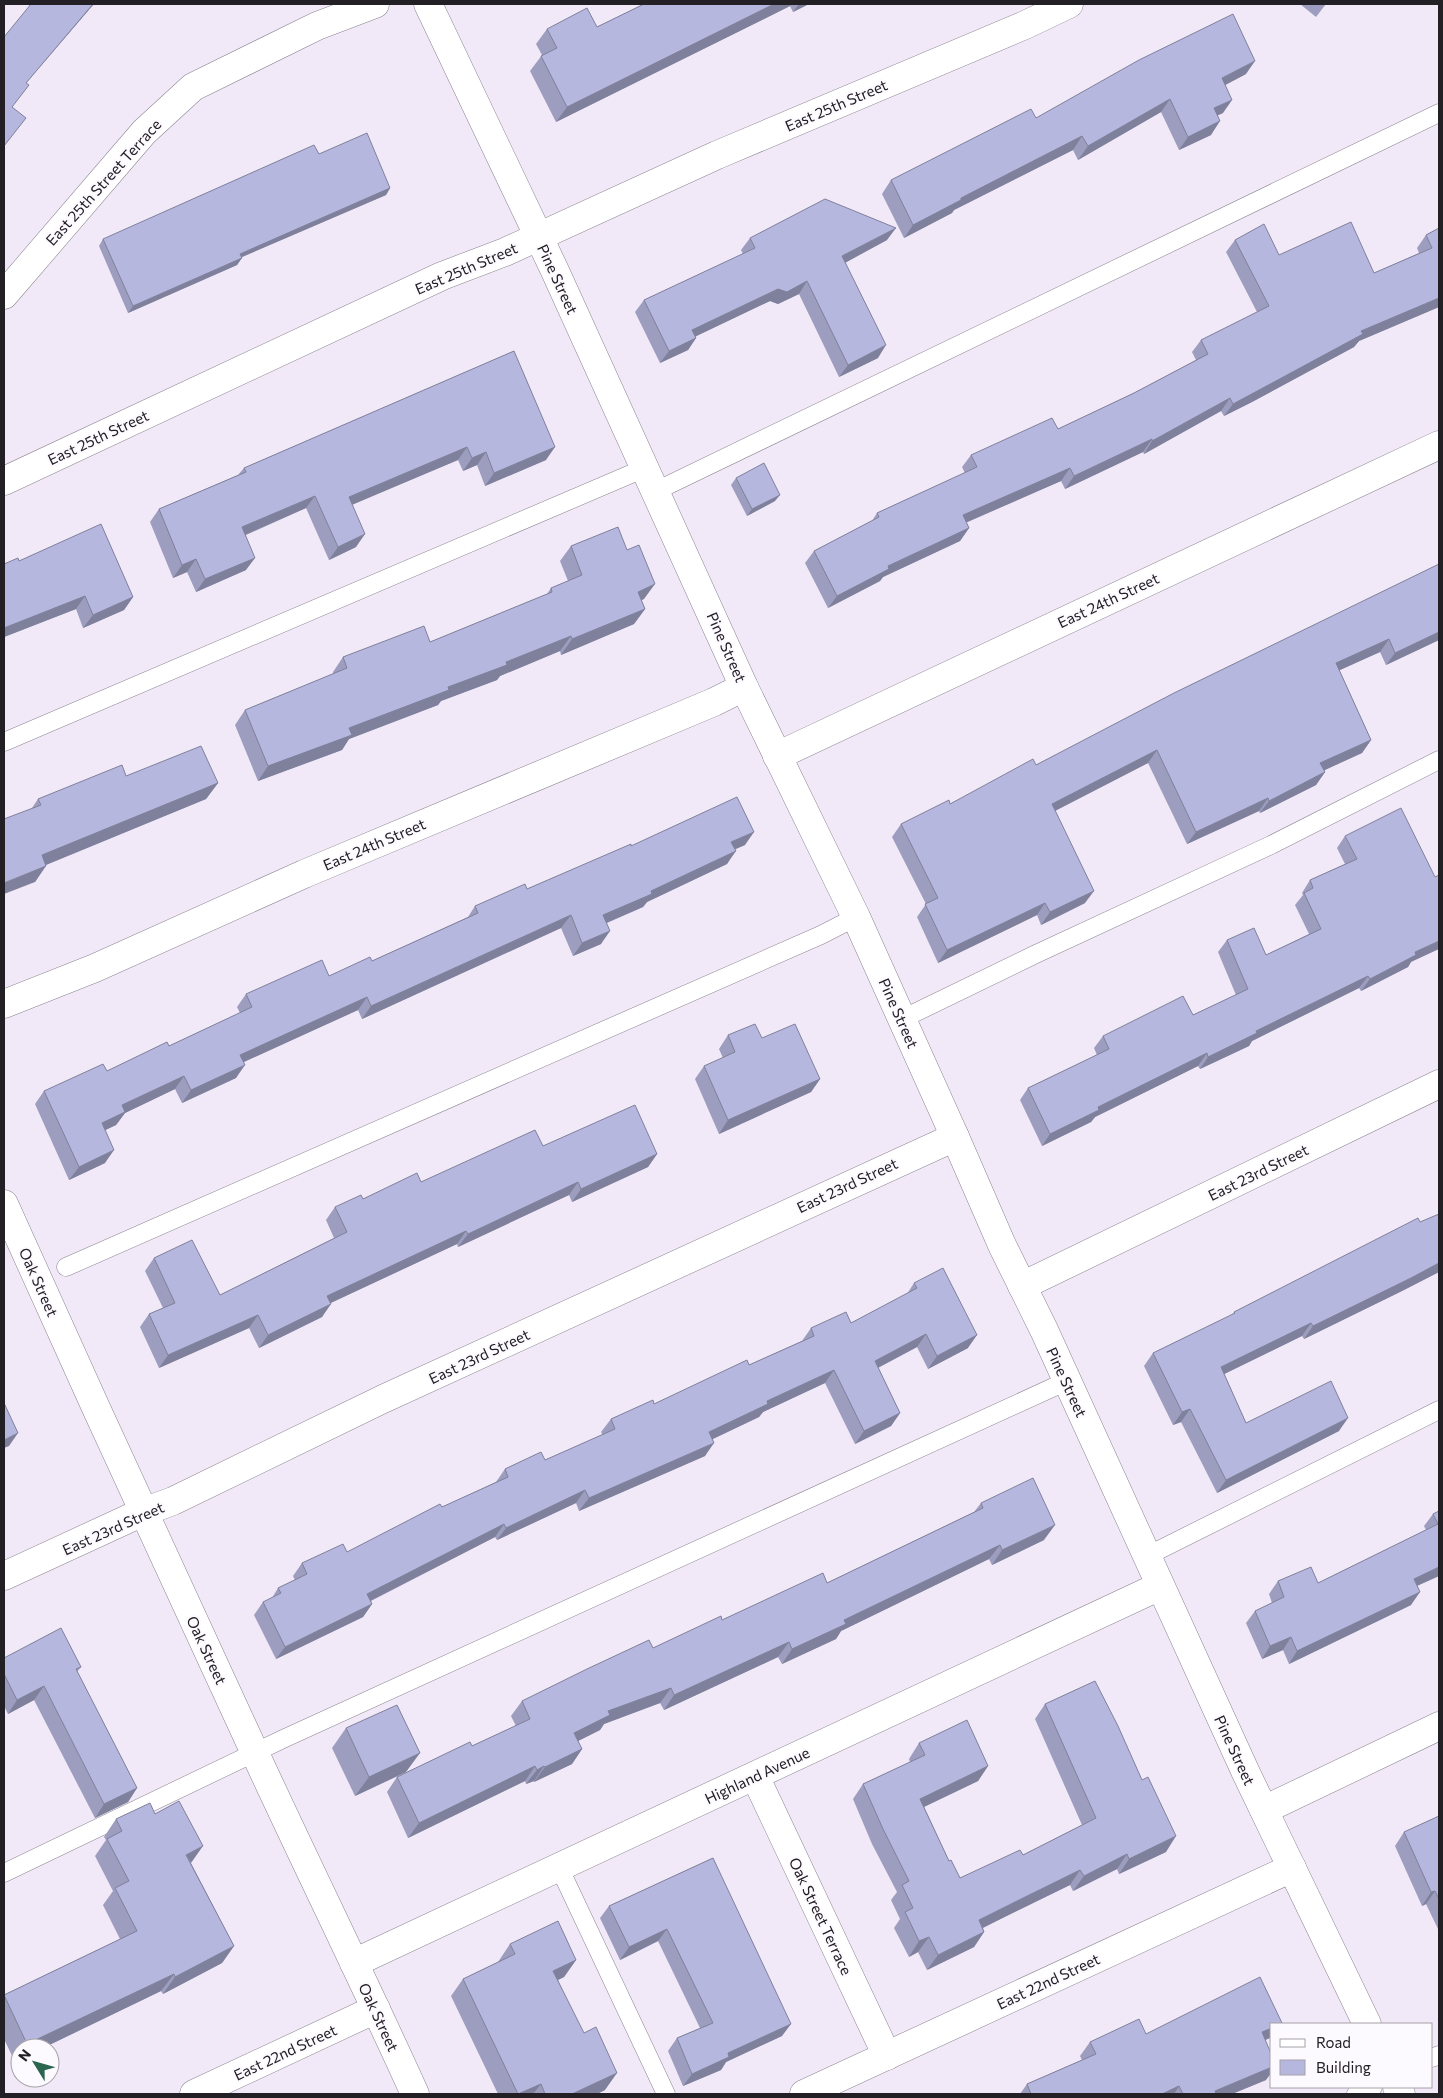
<svg xmlns="http://www.w3.org/2000/svg" width="1443" height="2098" font-family="Commissioner,sans-serif">
<style>
.lines{fill:none;stroke-linecap:round;stroke-linejoin:round}
.lane-casing{stroke:#8c8491;stroke-width:19}
.street-casing{stroke:#8c8491;stroke-width:29}
.lane{stroke:#fff;stroke-width:18}
.street{stroke:#fff;stroke-width:28}
.wall{fill:#9d9dbf}
.shaded-wall{fill:#7f809b}
.building{fill:#b6b7de;stroke:#7f809b}
.labels{text-anchor:middle;dominant-baseline:central;stroke-width:4;stroke-linejoin:round;paint-order:stroke}
.street-label{font-size:15px;fill:#232025;stroke:#fcf9ff}
</style>
<rect width="100%" height="100%" fill="#f2e9f8"/>
<g class="lines">
<g class="lane-casing">
<g id="lane">
<path d="M 656,491 L 1439,113"/>
<path d="M 4,742 L 645,468"/>
<path d="M 902,1019 L 1036,954 L 1271,845 L 1439,760"/>
<path d="M 66,1267 L 821,935 L 856,917"/>
<path d="M 1147,1556 L 1439,1410"/>
<path d="M 559,1867 L 666,2094"/>
<path d="M 4,1873 L 283,1739 L 1067,1381"/>
<path d="M 1432,2058 L 1439,2055"/>
<path d="M 1356,2094 L 1373,2087"/>
</g>
</g>
<g class="street-casing">
<g id="street">
<path d="M 428,4 L 555,271 L 744,687 L 856,917 L 955,1137 L 1002,1245 L 1044,1330 L 1246,1773 L 1367,2024"/>
<path d="M 4,295 L 144,132 L 193,87 L 317,26 L 375,4"/>
<path d="M 4,481 L 442,276 L 505,252 L 717,155 L 1025,25 L 1069,4"/>
<path d="M 777,756 L 1439,445"/>
<path d="M 4,1004 L 95,968 L 304,874 L 714,702 L 744,687"/>
<path d="M 4,1204 C 86,1387 169,1569 254,1751 C 307,1866 363,1979 415,2094"/>
<path d="M 1022,1286 L 1439,1084"/>
<path d="M 4,1576 L 143,1512 L 173,1501 L 383,1399 L 955,1137"/>
<path d="M 755,1776 L 887,2056"/>
<path d="M 1264,1810 L 1439,1726"/>
<path d="M 354,1963 L 1160,1586"/>
<path d="M 1397,2087 L 1401,2094"/>
<path d="M 194,2094 L 376,2009"/>
<path d="M 804,2094 L 1292,1868"/>
</g>
</g>
<use href="#lane" class="lane"/>
<use href="#street" class="street"/>
</g>
<g class="wall">
<path d="M 644,4 L 809,4 L 793,12 L 790,6 L 556,122 L 530,71 L 542,55 L 536,44 L 547,29 L 597,27 Z"/>
<path d="M 1300,4 L 1326,4 L 1316,17 Z"/>
<path d="M 1246,74 L 1225,85 L 1223,113 L 1218,115 L 1211,135 L 1179,150 L 1161,112 L 1078,160 L 1073,150 L 954,210 L 952,213 L 904,238 L 882,194 L 891,180 L 1036,118 Z"/>
<path d="M 319,154 L 390,188 L 386,195 L 242,257 L 237,265 L 128,313 L 99,246 L 103,239 Z"/>
<path d="M 1439,228 L 1439,307 L 1359,341 L 1354,347 L 1252,402 L 1224,416 L 1221,411 L 1144,454 L 1143,452 L 1065,489 L 1061,481 L 966,522 L 969,528 L 960,541 L 883,577 L 880,581 L 828,608 L 805,563 L 814,551 L 872,521 L 877,513 L 965,473 L 962,467 L 971,455 L 1058,429 L 1134,393 L 1196,360 L 1192,352 L 1201,340 L 1257,312 L 1226,252 L 1235,240 L 1279,255 L 1374,273 L 1419,253 L 1417,248 L 1426,235 Z"/>
<path d="M 750,238 L 887,240 L 845,262 L 878,358 L 839,377 L 799,294 L 778,304 L 770,301 L 696,336 L 696,338 L 688,350 L 660,363 L 635,312 L 644,300 L 743,254 L 741,250 Z"/>
<path d="M 514,351 L 546,460 L 485,486 L 477,465 L 463,471 L 458,460 L 352,504 L 356,547 L 329,560 L 306,508 L 246,535 L 246,570 L 196,592 L 187,572 L 173,578 L 150,522 L 159,509 L 238,475 L 244,468 Z"/>
<path d="M 736,478 L 775,501 L 747,516 L 731,485 Z"/>
<path d="M 571,546 L 644,599 L 641,600 L 645,609 L 634,624 L 561,655 L 560,651 L 500,676 L 497,680 L 441,701 L 438,705 L 349,739 L 342,750 L 258,781 L 235,725 L 245,710 L 333,674 L 333,672 L 343,657 L 430,642 L 547,594 L 551,588 L 568,581 L 560,561 Z"/>
<path d="M 19,561 L 133,597 L 124,610 L 83,628 L 76,609 L 4,637 L 4,564 Z"/>
<path d="M 1439,564 L 1439,640 L 1386,665 L 1380,652 L 1339,670 L 1371,740 L 1362,753 L 1324,770 L 1325,772 L 1316,785 L 1260,813 L 1259,811 L 1187,844 L 1148,763 L 1055,811 L 1085,903 L 1041,925 L 1037,915 L 938,963 L 917,917 L 926,904 L 892,837 L 901,824 L 950,804 L 1036,765 Z"/>
<path d="M 126,776 L 218,783 L 206,799 L 46,865 L 35,882 L 32,808 L 38,799 Z"/>
<path d="M 1345,836 L 1411,962 L 1408,967 L 1361,991 L 1359,988 L 1252,1041 L 1249,1046 L 1200,1069 L 1198,1066 L 1095,1117 L 1091,1122 L 1042,1146 L 1020,1100 L 1028,1088 L 1097,1055 L 1094,1048 L 1103,1036 L 1193,1015 L 1236,995 L 1218,952 L 1227,940 L 1266,955 L 1309,934 L 1295,905 L 1303,895 L 1302,893 L 1310,880 L 1345,864 L 1337,848 Z"/>
<path d="M 745,845 L 735,849 L 727,864 L 647,902 L 643,907 L 607,923 L 601,944 L 573,956 L 561,928 L 362,1019 L 358,1010 L 243,1062 L 236,1078 L 182,1103 L 175,1089 L 125,1113 L 116,1125 L 105,1130 L 105,1163 L 69,1180 L 35,1104 L 44,1091 L 107,1071 L 169,1046 L 240,1013 L 237,1007 L 246,994 L 329,976 L 372,961 L 468,917 L 475,906 L 527,889 L 631,846 Z"/>
<path d="M 728,1035 L 762,1038 L 820,1079 L 811,1092 L 719,1134 L 695,1079 L 704,1066 L 723,1058 L 719,1049 Z"/>
<path d="M 543,1146 L 657,1154 L 648,1167 L 572,1202 L 569,1195 L 458,1247 L 457,1244 L 330,1303 L 322,1317 L 259,1348 L 249,1328 L 159,1368 L 140,1327 L 149,1314 L 163,1308 L 145,1271 L 154,1258 L 220,1295 L 334,1238 L 326,1220 L 335,1207 Z"/>
<path d="M 1439,1214 L 1439,1272 L 1402,1291 L 1304,1339 L 1302,1336 L 1224,1374 L 1246,1423 L 1339,1431 L 1217,1493 L 1181,1422 L 1173,1425 L 1144,1366 L 1153,1353 L 1232,1315 L 1234,1312 Z"/>
<path d="M 914,1283 L 968,1348 L 928,1369 L 917,1347 L 878,1368 L 900,1413 L 891,1426 L 855,1444 L 825,1383 L 763,1412 L 759,1417 L 713,1439 L 705,1456 L 579,1511 L 576,1503 L 497,1540 L 495,1537 L 371,1601 L 372,1604 L 363,1617 L 276,1659 L 254,1615 L 263,1602 L 272,1598 L 278,1588 L 295,1580 L 293,1576 L 302,1563 L 347,1552 L 496,1482 L 505,1469 L 545,1460 L 603,1435 L 601,1432 L 611,1419 L 654,1404 L 749,1365 L 802,1341 L 811,1328 L 851,1323 L 907,1294 Z"/>
<path d="M 981,1503 L 1044,1540 L 992,1565 L 989,1559 L 841,1631 L 836,1639 L 782,1664 L 778,1657 L 664,1710 L 660,1703 L 604,1724 L 600,1730 L 578,1741 L 582,1749 L 572,1764 L 534,1782 L 534,1781 L 526,1784 L 525,1781 L 408,1838 L 387,1792 L 397,1777 L 472,1746 L 516,1726 L 511,1716 L 522,1701 L 722,1620 L 827,1583 L 974,1512 Z"/>
<path d="M 1439,1511 L 1439,1576 L 1417,1586 L 1411,1605 L 1289,1664 L 1283,1650 L 1262,1659 L 1246,1623 L 1255,1611 L 1272,1603 L 1269,1594 L 1278,1581 L 1318,1583 L 1426,1530 L 1424,1526 L 1433,1514 Z"/>
<path d="M 4,1658 L 81,1667 L 77,1672 L 137,1788 L 128,1802 L 95,1818 L 34,1700 L 8,1714 L 4,1706 Z"/>
<path d="M 1045,1704 L 1166,1852 L 1119,1874 L 1117,1869 L 1073,1891 L 1070,1885 L 1012,1913 L 983,1928 L 984,1932 L 974,1947 L 927,1970 L 918,1952 L 909,1957 L 894,1928 L 900,1919 L 891,1900 L 897,1892 L 872,1844 L 853,1799 L 863,1784 L 910,1762 L 909,1759 L 919,1743 L 988,1766 L 978,1781 L 924,1807 L 949,1861 L 960,1878 L 1023,1855 L 1082,1825 L 1035,1719 Z"/>
<path d="M 346,1728 L 406,1772 L 355,1796 L 332,1748 Z"/>
<path d="M 155,1814 L 191,1863 L 234,1946 L 222,1963 L 163,1994 L 161,1991 L 43,2048 L 20,2048 L 20,2059 L 15,2062 L 4,2039 L 4,1995 L 120,1939 L 103,1905 L 113,1891 L 95,1856 L 106,1840 L 104,1837 L 116,1819 Z"/>
<path d="M 1439,1816 L 1439,1931 L 1426,1904 L 1422,1906 L 1395,1846 L 1404,1832 Z"/>
<path d="M 713,1858 L 782,2036 L 726,2062 L 721,2070 L 683,2086 L 668,2051 L 677,2038 L 700,2028 L 658,1941 L 620,1960 L 600,1918 L 609,1906 Z"/>
<path d="M 510,1944 L 576,1960 L 564,1977 L 558,1980 L 605,2090 L 597,2094 L 498,2094 L 451,1996 L 463,1979 L 498,1962 Z"/>
<path d="M 1272,2024 L 1272,2037 L 1265,2040 L 1266,2080 L 1232,2094 L 1020,2094 L 1027,2084 L 1082,2060 L 1080,2056 L 1090,2042 L 1146,2034 Z"/>
</g>
<g class="shaded-wall">
<path d="M 93,4 L 94,4 L 21,89 L 26,83 Z"/>
<path d="M 774,4 L 792,4 L 790,6 L 556,122 L 567,107 Z"/>
<path d="M 799,4 L 809,4 L 793,12 Z"/>
<path d="M 1255,61 L 1246,74 L 1212,92 L 1222,78 Z"/>
<path d="M 1170,99 L 1161,112 L 1078,160 L 1088,146 Z"/>
<path d="M 1232,100 L 1223,113 L 1205,121 L 1214,108 Z"/>
<path d="M 1220,121 L 1211,135 L 1179,150 L 1188,137 Z"/>
<path d="M 1082,136 L 1073,150 L 954,210 L 952,213 L 904,238 L 913,225 L 961,198 Z"/>
<path d="M 390,188 L 386,195 L 235,260 L 240,254 Z"/>
<path d="M 896,228 L 887,240 L 834,269 L 842,256 Z"/>
<path d="M 242,258 L 237,265 L 128,313 L 133,306 Z"/>
<path d="M 807,281 L 799,294 L 778,304 L 770,301 L 684,342 L 692,330 L 778,289 Z"/>
<path d="M 1439,298 L 1439,307 L 1359,341 L 1354,347 L 1252,402 L 1224,416 L 1233,404 L 1361,331 Z"/>
<path d="M 696,338 L 688,350 L 660,363 L 669,351 Z"/>
<path d="M 886,345 L 878,358 L 839,377 L 848,365 Z"/>
<path d="M 1230,398 L 1221,411 L 1144,454 L 1152,441 Z"/>
<path d="M 1152,439 L 1143,452 L 1065,489 L 1074,476 Z"/>
<path d="M 467,447 L 458,460 L 340,510 L 349,497 Z"/>
<path d="M 555,447 L 546,460 L 485,486 L 494,473 Z"/>
<path d="M 486,452 L 477,465 L 463,471 L 472,458 Z"/>
<path d="M 1070,468 L 1061,481 L 954,528 L 963,515 Z"/>
<path d="M 780,495 L 775,501 L 747,516 L 752,509 Z"/>
<path d="M 315,496 L 306,508 L 233,540 L 242,527 Z"/>
<path d="M 969,528 L 960,541 L 883,577 L 880,581 L 828,608 L 837,596 L 888,566 Z"/>
<path d="M 365,534 L 356,547 L 329,560 L 338,547 Z"/>
<path d="M 255,558 L 246,570 L 196,592 L 205,579 Z"/>
<path d="M 196,559 L 187,572 L 173,578 L 182,565 Z"/>
<path d="M 655,584 L 644,599 L 627,607 L 638,592 Z"/>
<path d="M 85,596 L 76,609 L 4,637 L 4,628 Z"/>
<path d="M 133,597 L 124,610 L 83,628 L 93,615 Z"/>
<path d="M 645,609 L 634,624 L 561,655 L 572,639 Z"/>
<path d="M 1439,632 L 1439,640 L 1386,665 L 1395,653 Z"/>
<path d="M 571,636 L 560,651 L 500,676 L 497,680 L 441,701 L 438,705 L 349,739 L 342,750 L 258,781 L 268,766 L 349,728 L 506,662 Z"/>
<path d="M 1389,639 L 1380,652 L 1327,676 L 1336,663 Z"/>
<path d="M 1371,740 L 1362,753 L 1312,776 L 1320,763 Z"/>
<path d="M 1157,750 L 1148,763 L 1043,817 L 1052,804 Z"/>
<path d="M 1325,772 L 1316,785 L 1260,813 L 1269,801 Z"/>
<path d="M 218,783 L 206,799 L 31,871 L 42,855 Z"/>
<path d="M 1268,798 L 1259,811 L 1187,844 L 1196,832 Z"/>
<path d="M 754,832 L 745,845 L 722,855 L 731,842 Z"/>
<path d="M 736,851 L 727,864 L 647,902 L 643,907 L 594,928 L 603,915 L 651,891 Z"/>
<path d="M 46,866 L 35,882 L 4,894 L 4,883 Z"/>
<path d="M 1094,891 L 1085,903 L 1041,925 L 1050,912 Z"/>
<path d="M 1045,903 L 1037,915 L 938,963 L 947,950 Z"/>
<path d="M 571,915 L 561,928 L 362,1019 L 371,1006 Z"/>
<path d="M 610,931 L 601,944 L 573,956 L 582,943 Z"/>
<path d="M 1439,941 L 1439,949 L 1411,962 L 1408,967 L 1361,991 L 1370,979 L 1415,952 Z"/>
<path d="M 1368,976 L 1359,988 L 1252,1041 L 1249,1046 L 1200,1069 L 1208,1057 L 1256,1031 Z"/>
<path d="M 367,997 L 358,1010 L 231,1068 L 240,1055 Z"/>
<path d="M 1207,1053 L 1198,1066 L 1095,1117 L 1091,1122 L 1042,1146 L 1050,1134 L 1098,1107 Z"/>
<path d="M 245,1065 L 236,1078 L 182,1103 L 191,1090 Z"/>
<path d="M 184,1076 L 175,1089 L 125,1113 L 116,1125 L 93,1136 L 102,1123 L 122,1105 Z"/>
<path d="M 820,1079 L 811,1092 L 719,1134 L 728,1120 Z"/>
<path d="M 114,1150 L 105,1163 L 69,1180 L 79,1167 Z"/>
<path d="M 657,1154 L 648,1167 L 572,1202 L 581,1189 Z"/>
<path d="M 578,1182 L 569,1195 L 458,1247 L 468,1234 Z"/>
<path d="M 466,1231 L 457,1244 L 318,1309 L 327,1296 Z"/>
<path d="M 1439,1263 L 1439,1272 L 1402,1291 L 1304,1339 L 1313,1326 Z"/>
<path d="M 331,1304 L 322,1317 L 259,1348 L 268,1335 Z"/>
<path d="M 258,1315 L 249,1328 L 159,1368 L 168,1355 Z"/>
<path d="M 1311,1323 L 1302,1336 L 1212,1380 L 1221,1367 Z"/>
<path d="M 926,1334 L 917,1347 L 866,1374 L 875,1361 Z"/>
<path d="M 977,1335 L 968,1348 L 928,1369 L 937,1356 Z"/>
<path d="M 834,1370 L 825,1383 L 763,1412 L 759,1417 L 700,1445 L 709,1432 L 767,1401 Z"/>
<path d="M 1190,1409 L 1181,1422 L 1173,1425 L 1182,1412 Z"/>
<path d="M 900,1413 L 891,1426 L 855,1444 L 864,1431 Z"/>
<path d="M 1348,1418 L 1339,1431 L 1217,1493 L 1226,1480 Z"/>
<path d="M 18,1433 L 9,1446 L 4,1448 L 4,1440 Z"/>
<path d="M 714,1443 L 705,1456 L 579,1511 L 589,1498 Z"/>
<path d="M 585,1490 L 576,1503 L 497,1540 L 506,1528 Z"/>
<path d="M 504,1524 L 495,1537 L 358,1607 L 367,1594 Z"/>
<path d="M 1055,1525 L 1044,1540 L 992,1565 L 1002,1550 Z"/>
<path d="M 1000,1545 L 989,1559 L 841,1631 L 836,1639 L 782,1664 L 792,1649 L 844,1620 Z"/>
<path d="M 1439,1567 L 1439,1576 L 1405,1591 L 1414,1579 Z"/>
<path d="M 1420,1592 L 1411,1605 L 1289,1664 L 1297,1651 Z"/>
<path d="M 372,1604 L 363,1617 L 276,1659 L 285,1647 Z"/>
<path d="M 1291,1637 L 1283,1650 L 1262,1659 L 1270,1646 Z"/>
<path d="M 789,1642 L 778,1657 L 664,1710 L 674,1695 Z"/>
<path d="M 44,1686 L 34,1700 L 8,1714 L 17,1700 Z"/>
<path d="M 671,1688 L 660,1703 L 604,1724 L 600,1730 L 564,1748 L 574,1733 L 608,1711 Z"/>
<path d="M 582,1749 L 572,1764 L 534,1782 L 545,1767 Z"/>
<path d="M 420,1753 L 406,1772 L 355,1796 L 369,1777 Z"/>
<path d="M 535,1766 L 525,1781 L 408,1838 L 419,1823 Z"/>
<path d="M 544,1766 L 534,1781 L 526,1784 L 537,1770 Z"/>
<path d="M 988,1766 L 978,1781 L 909,1814 L 920,1799 Z"/>
<path d="M 137,1788 L 128,1802 L 95,1818 L 104,1804 Z"/>
<path d="M 1176,1836 L 1166,1852 L 1119,1874 L 1129,1859 Z"/>
<path d="M 203,1846 L 191,1863 L 186,1855 Z"/>
<path d="M 1127,1854 L 1117,1869 L 1073,1891 L 1084,1876 Z"/>
<path d="M 1080,1870 L 1070,1885 L 968,1935 L 979,1920 Z"/>
<path d="M 1435,1891 L 1426,1904 L 1422,1906 L 1431,1892 Z"/>
<path d="M 667,1929 L 658,1941 L 620,1960 L 629,1947 Z"/>
<path d="M 984,1932 L 974,1947 L 927,1970 L 938,1955 Z"/>
<path d="M 929,1937 L 918,1952 L 909,1957 L 919,1941 Z"/>
<path d="M 234,1946 L 222,1963 L 163,1994 L 175,1977 Z"/>
<path d="M 576,1960 L 564,1977 L 541,1988 L 553,1971 Z"/>
<path d="M 174,1974 L 161,1991 L 43,2048 L 24,2048 L 27,2044 Z"/>
<path d="M 791,2024 L 782,2036 L 726,2062 L 721,2070 L 683,2086 L 692,2074 L 728,2053 Z"/>
<path d="M 1272,2028 L 1272,2037 L 1252,2046 L 1262,2032 Z"/>
<path d="M 20,2054 L 20,2059 L 15,2062 Z"/>
<path d="M 1272,2067 L 1272,2072 L 1266,2080 L 1232,2094 L 1213,2094 L 1215,2091 Z"/>
<path d="M 617,2073 L 605,2090 L 597,2094 L 572,2094 Z"/>
<path d="M 541,2084 L 533,2094 L 518,2094 Z"/>
<path d="M 1179,2086 L 1174,2094 L 1162,2094 Z"/>
</g>
<g class="building">
<path d="M 31,4 L 93,4 L 26,83 L 29,85 L 12,107 L 26,118 L 4,146 L 4,37 Z"/>
<path d="M 644,4 L 774,4 L 567,107 L 541,56 L 557,48 L 547,29 L 587,8 L 597,27 Z"/>
<path d="M 1233,14 L 1255,61 L 1222,78 L 1232,100 L 1214,108 L 1220,121 L 1188,137 L 1170,99 L 1088,146 L 1082,136 L 961,198 L 961,200 L 913,225 L 891,180 L 1031,109 L 1036,118 L 1139,60 Z"/>
<path d="M 367,133 L 390,188 L 240,254 L 242,258 L 133,306 L 103,239 L 314,145 L 319,154 Z"/>
<path d="M 825,199 L 896,228 L 842,256 L 886,345 L 848,365 L 807,281 L 787,292 L 778,289 L 692,330 L 696,338 L 669,351 L 644,300 L 755,248 L 750,238 Z"/>
<path d="M 1351,222 L 1374,273 L 1432,248 L 1426,235 L 1439,228 L 1439,298 L 1361,331 L 1363,334 L 1261,389 L 1233,404 L 1230,398 L 1152,441 L 1152,439 L 1074,476 L 1070,468 L 963,515 L 969,528 L 888,566 L 889,569 L 837,596 L 814,551 L 879,517 L 877,513 L 977,467 L 971,455 L 1052,418 L 1058,429 L 1134,393 L 1208,354 L 1201,340 L 1269,306 L 1235,240 L 1264,224 L 1279,255 Z"/>
<path d="M 514,351 L 555,447 L 494,473 L 486,452 L 472,458 L 467,447 L 349,497 L 365,534 L 338,547 L 315,496 L 242,527 L 255,558 L 205,579 L 196,559 L 182,565 L 159,509 L 246,472 L 244,468 Z"/>
<path d="M 764,463 L 780,495 L 752,509 L 736,478 Z"/>
<path d="M 101,524 L 133,597 L 93,615 L 85,596 L 4,628 L 4,564 L 18,558 L 19,561 Z"/>
<path d="M 618,527 L 627,550 L 639,545 L 655,584 L 638,592 L 645,609 L 572,639 L 571,636 L 506,662 L 507,665 L 448,687 L 449,690 L 349,728 L 352,735 L 268,766 L 245,710 L 347,668 L 343,657 L 424,626 L 430,642 L 552,592 L 551,588 L 582,575 L 571,546 Z"/>
<path d="M 1439,564 L 1439,632 L 1395,653 L 1389,639 L 1336,663 L 1371,740 L 1320,763 L 1325,772 L 1269,801 L 1268,798 L 1196,832 L 1157,750 L 1052,804 L 1094,891 L 1050,912 L 1045,903 L 947,950 L 925,904 L 938,898 L 901,824 L 949,800 L 950,804 L 1033,759 L 1036,765 L 1174,693 Z"/>
<path d="M 201,746 L 218,783 L 42,855 L 46,866 L 4,883 L 4,819 L 41,805 L 38,799 L 122,765 L 126,776 Z"/>
<path d="M 737,797 L 754,832 L 731,842 L 736,851 L 651,891 L 652,894 L 603,915 L 610,931 L 582,943 L 571,915 L 371,1006 L 367,997 L 240,1055 L 245,1065 L 191,1090 L 184,1076 L 122,1105 L 125,1112 L 102,1123 L 114,1150 L 79,1167 L 44,1091 L 103,1064 L 107,1071 L 167,1042 L 169,1046 L 252,1007 L 246,994 L 322,960 L 329,976 L 370,957 L 372,961 L 478,913 L 475,906 L 525,884 L 527,889 L 631,844 L 631,846 Z"/>
<path d="M 1401,808 L 1435,877 L 1439,875 L 1439,941 L 1415,952 L 1416,955 L 1370,979 L 1368,976 L 1256,1031 L 1257,1033 L 1208,1057 L 1207,1053 L 1098,1107 L 1099,1110 L 1050,1134 L 1028,1088 L 1109,1049 L 1103,1036 L 1183,996 L 1193,1015 L 1248,989 L 1227,940 L 1254,928 L 1266,955 L 1321,929 L 1304,893 L 1313,888 L 1310,880 L 1357,859 L 1345,836 Z"/>
<path d="M 755,1024 L 762,1038 L 795,1024 L 820,1079 L 728,1120 L 704,1066 L 735,1052 L 728,1035 Z"/>
<path d="M 635,1105 L 657,1154 L 581,1189 L 578,1182 L 468,1234 L 466,1231 L 327,1296 L 331,1304 L 268,1335 L 258,1315 L 168,1355 L 149,1314 L 175,1303 L 154,1258 L 192,1240 L 220,1295 L 347,1232 L 335,1207 L 361,1195 L 363,1199 L 417,1173 L 421,1182 L 535,1130 L 543,1146 Z"/>
<path d="M 1439,1214 L 1439,1263 L 1411,1278 L 1313,1326 L 1311,1323 L 1221,1367 L 1246,1423 L 1331,1381 L 1348,1418 L 1226,1480 L 1190,1409 L 1182,1412 L 1153,1353 L 1235,1313 L 1234,1312 L 1418,1218 L 1420,1222 Z"/>
<path d="M 943,1268 L 977,1335 L 937,1356 L 926,1334 L 875,1361 L 900,1413 L 864,1431 L 834,1370 L 767,1401 L 768,1404 L 709,1432 L 714,1443 L 589,1498 L 585,1490 L 506,1528 L 504,1524 L 367,1594 L 372,1604 L 285,1647 L 263,1602 L 281,1593 L 278,1588 L 307,1574 L 302,1563 L 343,1544 L 347,1552 L 440,1504 L 442,1507 L 508,1477 L 505,1469 L 541,1452 L 545,1460 L 615,1429 L 611,1419 L 653,1400 L 654,1404 L 747,1360 L 749,1365 L 814,1336 L 811,1328 L 846,1312 L 851,1323 L 917,1288 L 914,1283 Z"/>
<path d="M 4,1403 L 18,1433 L 4,1440 Z"/>
<path d="M 1033,1478 L 1055,1525 L 1002,1550 L 1000,1545 L 844,1620 L 846,1624 L 792,1649 L 789,1642 L 674,1695 L 671,1688 L 608,1711 L 610,1715 L 574,1733 L 582,1749 L 545,1767 L 544,1766 L 537,1770 L 535,1766 L 419,1823 L 397,1777 L 470,1742 L 472,1746 L 530,1719 L 522,1701 L 587,1669 L 649,1640 L 653,1648 L 721,1616 L 722,1620 L 823,1573 L 827,1583 L 983,1508 L 981,1503 Z"/>
<path d="M 1439,1511 L 1439,1567 L 1414,1579 L 1420,1592 L 1297,1651 L 1291,1637 L 1270,1646 L 1255,1611 L 1284,1597 L 1278,1581 L 1311,1567 L 1318,1583 L 1438,1524 L 1433,1514 Z"/>
<path d="M 61,1628 L 81,1667 L 76,1669 L 137,1788 L 104,1804 L 44,1686 L 17,1700 L 4,1674 L 4,1658 Z"/>
<path d="M 1095,1681 L 1118,1726 L 1142,1780 L 1148,1777 L 1176,1836 L 1129,1859 L 1127,1854 L 1084,1876 L 1080,1870 L 1023,1898 L 979,1920 L 984,1932 L 938,1955 L 929,1937 L 919,1941 L 905,1912 L 913,1908 L 902,1885 L 909,1881 L 883,1829 L 863,1784 L 925,1755 L 919,1743 L 967,1720 L 988,1766 L 920,1799 L 949,1861 L 951,1860 L 960,1878 L 1020,1850 L 1023,1855 L 1096,1818 L 1045,1704 Z"/>
<path d="M 397,1705 L 420,1753 L 369,1777 L 346,1728 Z"/>
<path d="M 179,1801 L 203,1846 L 186,1855 L 234,1946 L 175,1977 L 174,1974 L 27,2044 L 4,1995 L 137,1931 L 115,1888 L 129,1881 L 107,1839 L 122,1831 L 116,1819 L 150,1803 L 155,1814 Z"/>
<path d="M 1439,1816 L 1439,1899 L 1435,1891 L 1431,1892 L 1404,1832 Z"/>
<path d="M 713,1858 L 791,2024 L 728,2053 L 729,2057 L 692,2074 L 677,2038 L 713,2023 L 667,1929 L 629,1947 L 609,1906 Z"/>
<path d="M 558,1921 L 576,1960 L 553,1971 L 584,2033 L 596,2027 L 617,2073 L 572,2094 L 545,2094 L 541,2084 L 518,2094 L 463,1979 L 515,1954 L 510,1944 Z"/>
<path d="M 1260,1977 L 1282,2023 L 1279,2024 L 1272,2024 L 1272,2028 L 1262,2032 L 1272,2056 L 1272,2067 L 1215,2091 L 1216,2094 L 1183,2094 L 1179,2086 L 1162,2094 L 1031,2094 L 1027,2084 L 1096,2054 L 1090,2042 L 1139,2019 L 1146,2034 Z"/>
</g>
<g class="labels">
<g class="street-label">
<text transform="translate(836 105) rotate(-23)">East 25th Street</text>
<text transform="translate(103 182) rotate(-48)">East 25th Street Terrace</text>
<text transform="translate(466 268) rotate(-23)">East 25th Street</text>
<text transform="translate(558 279) rotate(65)">Pine Street</text>
<text transform="translate(98 437) rotate(-25)">East 25th Street</text>
<text transform="translate(1108 600) rotate(-25)">East 24th Street</text>
<text transform="translate(727 647) rotate(66)">Pine Street</text>
<text transform="translate(374 844) rotate(-23)">East 24th Street</text>
<text transform="translate(899 1013) rotate(66)">Pine Street</text>
<text transform="translate(1258 1172) rotate(-26)">East 23rd Street</text>
<text transform="translate(847 1185) rotate(-25)">East 23rd Street</text>
<text transform="translate(39 1282) rotate(66)">Oak Street</text>
<text transform="translate(479 1356) rotate(-25)">East 23rd Street</text>
<text transform="translate(1067 1382) rotate(65)">Pine Street</text>
<text transform="translate(113 1528) rotate(-24)">East 23rd Street</text>
<text transform="translate(207 1650) rotate(65)">Oak Street</text>
<text transform="translate(1235 1750) rotate(65)">Pine Street</text>
<text transform="translate(757 1775) rotate(-25)">Highland Avenue</text>
<text transform="translate(821 1916) rotate(65)">Oak Street Terrace</text>
<text transform="translate(1048 1981) rotate(-25)">East 22nd Street</text>
<text transform="translate(379 2017) rotate(65)">Oak Street</text>
<text transform="translate(285 2052) rotate(-25)">East 22nd Street</text>
</g>
</g>
<rect width="1443" height="2098" fill="none" stroke="#232025" stroke-width="10"/>
<rect x="1270" y="2023" width="162" height="65" fill="#fcf9ff" stroke="#a5a2a8"/>
<rect x="1280" y="2039" width="25" height="8" fill="#ffffff" stroke="#a5a2a8"/>
<text x="1316" y="2048" font-size="15" fill="#232025">Road</text>
<rect x="1280" y="2060" width="25" height="15" fill="#b6b7de" stroke="#a5a2a8"/>
<text x="1316" y="2073" font-size="15" fill="#232025">Building</text>
<g transform="translate(35 2063) rotate(307)"><circle r="24" fill="#fcf9ff" stroke="#a5a2a8"/>
<path d="M0-4L9 19L0 12L-9 19Z" fill="#29654f"/>
<text y="-8" font-size="14" font-weight="bold" text-anchor="middle" fill="#232025">N</text>
</g>
</svg>
